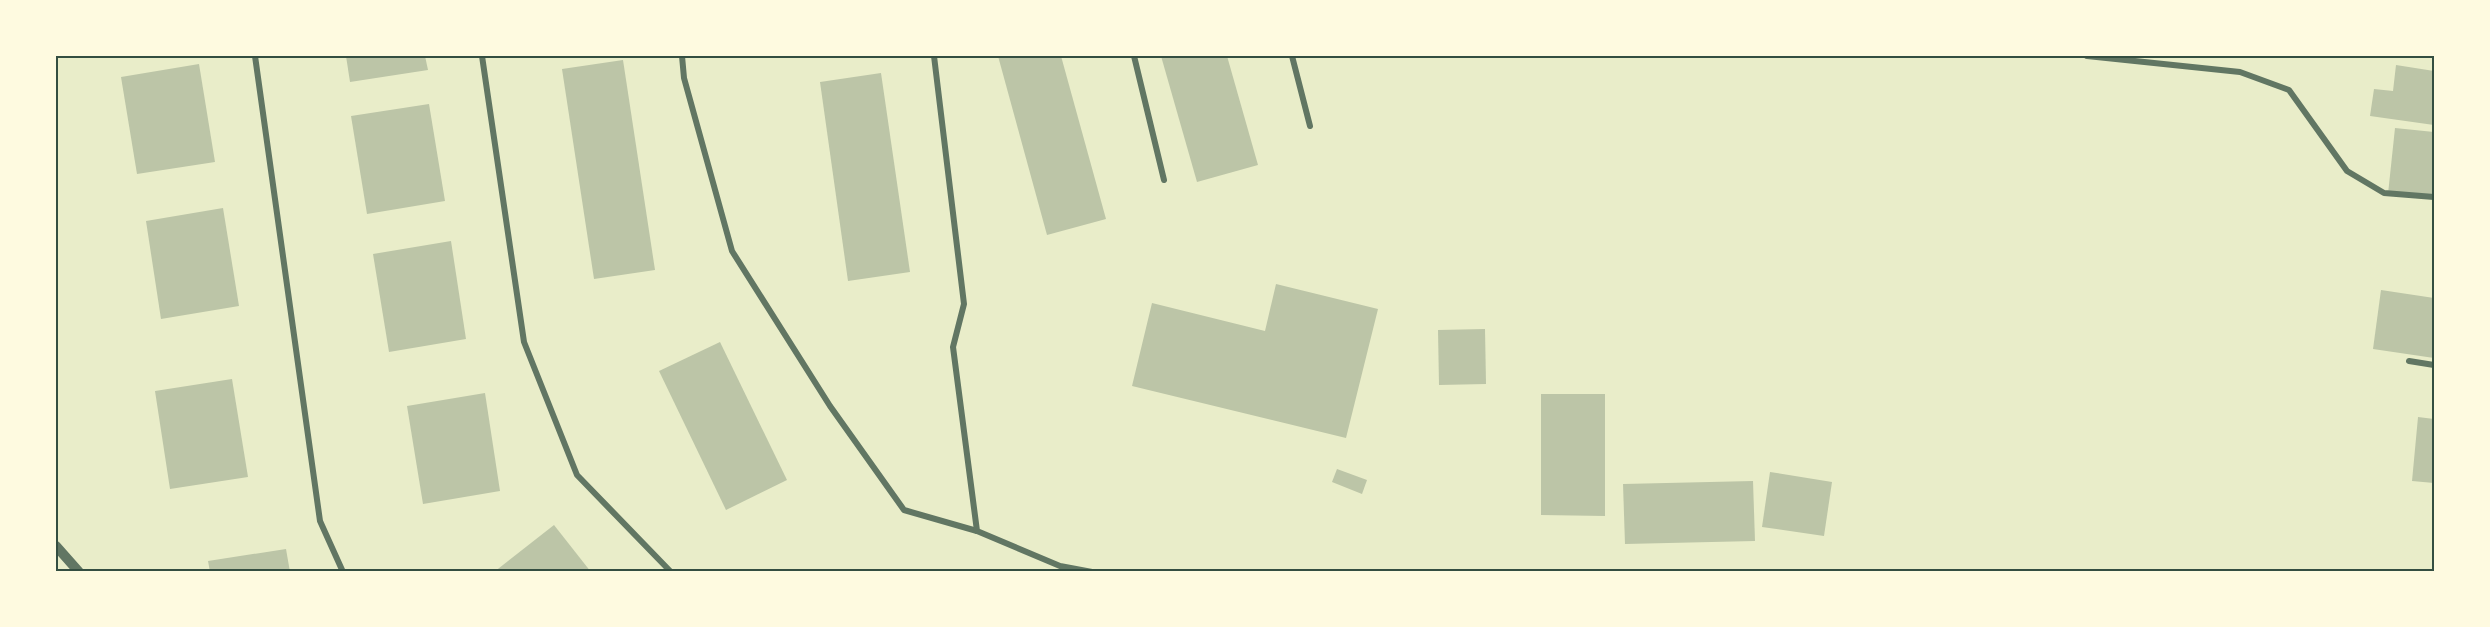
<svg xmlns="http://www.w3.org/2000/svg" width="2490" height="627" font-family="'Nunito Sans',sans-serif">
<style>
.building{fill:#bcc5a7}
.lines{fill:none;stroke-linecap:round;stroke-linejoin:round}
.minor{stroke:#617663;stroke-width:6}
.tertiary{stroke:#617663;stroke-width:10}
.neatline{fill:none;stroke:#344e41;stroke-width:2}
</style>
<rect width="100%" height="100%" fill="#e9edc9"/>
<g class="building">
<path d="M 346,56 L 425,56 L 428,70 L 350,82 Z"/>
<path d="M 998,56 L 1061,56 L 1106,219 L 1047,235 Z"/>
<path d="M 1161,56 L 1227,56 L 1258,165 L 1197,182 Z"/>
<path d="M 623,60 L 655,270 L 594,279 L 562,69 Z"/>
<path d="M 199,64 L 215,162 L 137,174 L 121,77 Z"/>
<path d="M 2396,65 L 2434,71 L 2434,125 L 2370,116 L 2374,89 L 2393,91 Z"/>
<path d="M 881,73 L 910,272 L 848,281 L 820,82 Z"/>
<path d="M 429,104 L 445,201 L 367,214 L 351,116 Z"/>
<path d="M 2395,128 L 2434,132 L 2434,198 L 2388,194 Z"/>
<path d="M 223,208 L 239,306 L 161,319 L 146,221 Z"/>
<path d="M 451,241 L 466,339 L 389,352 L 373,254 Z"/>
<path d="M 1276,284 L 1378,309 L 1346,438 L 1132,386 L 1152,303 L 1265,331 Z"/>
<path d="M 2381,290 L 2434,298 L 2434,358 L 2373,349 Z"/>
<path d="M 1485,329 L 1486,384 L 1439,385 L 1438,330 Z"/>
<path d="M 720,342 L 787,480 L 726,510 L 659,371 Z"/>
<path d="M 232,379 L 248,477 L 170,489 L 155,391 Z"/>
<path d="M 485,393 L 500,491 L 423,504 L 407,406 Z"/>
<path d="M 1541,394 L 1605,394 L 1605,516 L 1541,515 Z"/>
<path d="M 2418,417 L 2434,419 L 2434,483 L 2412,481 Z"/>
<path d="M 1337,469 L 1367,480 L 1362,494 L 1332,482 Z"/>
<path d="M 1770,472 L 1832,482 L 1824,536 L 1762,527 Z"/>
<path d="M 1753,481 L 1755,541 L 1625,544 L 1623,484 Z"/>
<path d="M 554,525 L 591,572 L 494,572 Z"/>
<path d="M 286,549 L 290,572 L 210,572 L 208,561 Z"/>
</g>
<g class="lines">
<g class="minor">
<path d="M 255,56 L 320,521 L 343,572"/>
<path d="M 482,56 L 524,342 L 577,475 L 671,572"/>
<path d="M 682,56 L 684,78 L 732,251 L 830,406 L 904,510 L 977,531"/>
<path d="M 934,56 L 964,304 L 953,347 L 977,531 L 1060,566 L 1092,572"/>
<path d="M 1134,56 L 1164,180"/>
<path d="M 1292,56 L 1310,126"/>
<path d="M 2087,56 L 2240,72 L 2289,90 L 2347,171 L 2384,193 L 2434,197"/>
<path d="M 2409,361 L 2434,365"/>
</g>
<path class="tertiary" d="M 56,546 L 79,572"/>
</g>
<rect width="2490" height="627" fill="none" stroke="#fefae0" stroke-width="114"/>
<rect x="57" y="57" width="2376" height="513" class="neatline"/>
</svg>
